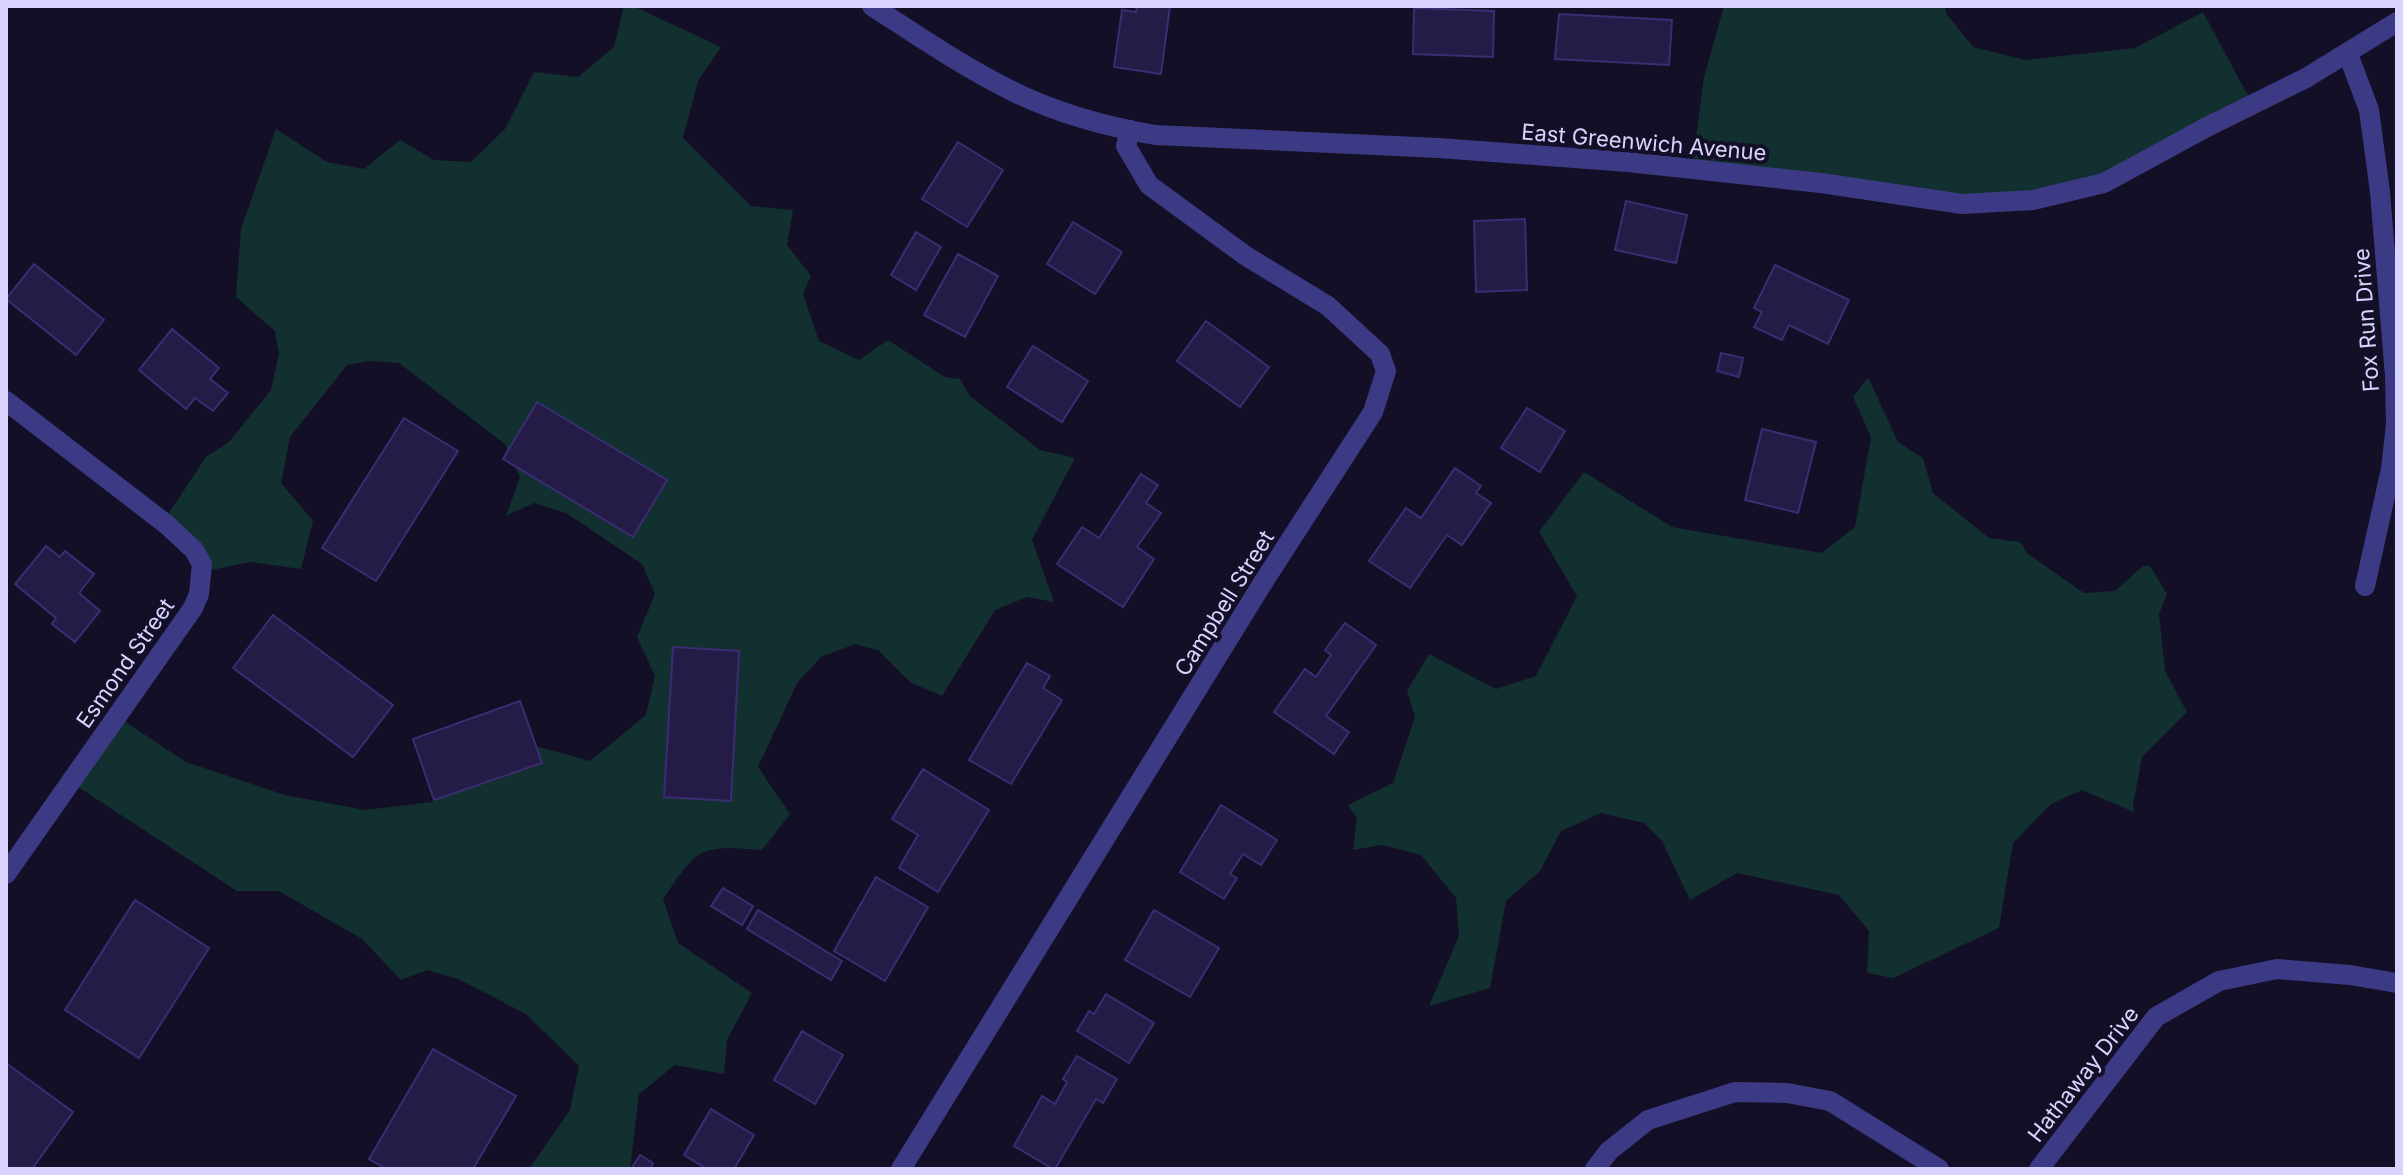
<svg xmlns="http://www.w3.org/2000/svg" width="2403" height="1175" font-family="Inter,sans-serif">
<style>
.green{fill:#12302f}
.building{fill:#241b47;stroke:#3b2d73;stroke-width:2}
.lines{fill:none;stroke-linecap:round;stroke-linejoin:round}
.minor{stroke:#3d3a85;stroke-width:20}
.tertiary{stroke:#3d3a85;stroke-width:20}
.labels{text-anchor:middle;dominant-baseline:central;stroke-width:8;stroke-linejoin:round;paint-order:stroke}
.street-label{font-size:22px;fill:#d9d4ff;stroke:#130f26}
</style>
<rect width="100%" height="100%" fill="#130f26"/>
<g class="green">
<path d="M 624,6 L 633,6 L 721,47 L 698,81 L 683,138 L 751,206 L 793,210 L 787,245 L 811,276 L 803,294 L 819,341 L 859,360 L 888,340 L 945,377 L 960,379 L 970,396 L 1040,450 L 1075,458 L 1032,540 L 1054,602 L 1027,597 L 995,610 L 942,696 L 910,682 L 878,650 L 855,644 L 821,657 L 797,683 L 758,767 L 790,814 L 762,850 C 699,845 698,847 663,899 L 678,943 L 752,993 L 727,1040 L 724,1074 L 675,1065 L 639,1094 L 630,1169 L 529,1169 L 570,1110 L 579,1066 L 526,1014 L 458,979 L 427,970 L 401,980 L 362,939 L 279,891 L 237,891 L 69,781 L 115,715 L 186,762 L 285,795 L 365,810 L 432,802 L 489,778 L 532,745 L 590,761 L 646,715 L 655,676 L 637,637 L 655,594 L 642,564 L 566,513 L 534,503 L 506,516 L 520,477 L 505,444 L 399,363 L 369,361 L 347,365 L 290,437 L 281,483 L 313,521 L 301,569 L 250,562 L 202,572 L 163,522 L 206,457 L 229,442 L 271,390 L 279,354 L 275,331 L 236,297 L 241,229 L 276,129 L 327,162 L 364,169 L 400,140 L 434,160 L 471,162 L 505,129 L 534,72 L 578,77 L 614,47 Z"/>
<path d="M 1724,6 L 1945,6 L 1946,13 L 1973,47 L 2025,60 L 2135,48 L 2203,12 L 2246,92 L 2252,98 L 2101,185 L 2031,201 L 1692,168 L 1704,77 Z"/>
<path d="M 1868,377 L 1898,442 L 1923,458 L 1933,493 L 1989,538 L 2020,542 L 2028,554 L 2084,593 L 2115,591 L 2143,566 L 2150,566 L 2167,594 L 2159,614 L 2165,671 L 2187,712 L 2142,757 L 2133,805 L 2134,812 L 2082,790 L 2051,804 L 2013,843 L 1999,928 L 1893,978 L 1867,973 L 1869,931 L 1839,895 L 1737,873 L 1690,900 L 1662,841 L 1644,823 L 1601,813 L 1561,831 L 1540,871 L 1506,901 L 1490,988 L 1429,1006 L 1459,936 L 1456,898 L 1421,855 L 1382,845 L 1353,850 L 1357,818 L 1348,805 L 1393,783 L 1415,717 L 1407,691 L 1429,654 L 1496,689 L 1536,676 L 1577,596 L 1539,532 L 1584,472 L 1672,527 L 1822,553 L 1855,527 L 1871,437 L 1853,397 Z"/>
</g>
<g class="building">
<path d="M 1137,6 L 1170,6 L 1161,74 L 1114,67 L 1122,10 L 1136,12 Z"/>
<path d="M 1414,8 L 1494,11 L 1493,57 L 1413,54 Z"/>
<path d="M 1559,14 L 1672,20 L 1669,65 L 1555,59 Z"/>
<path d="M 958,142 L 1003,170 L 967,227 L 922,199 Z"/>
<path d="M 1626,201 L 1687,215 L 1676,263 L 1615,250 Z"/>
<path d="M 1525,219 L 1527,290 L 1476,292 L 1474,221 Z"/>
<path d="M 1073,222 L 1122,252 L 1095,294 L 1047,264 Z"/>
<path d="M 916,232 L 941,247 L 916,290 L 891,275 Z"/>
<path d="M 958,254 L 998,276 L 965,337 L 924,315 Z"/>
<path d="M 34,264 L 104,320 L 76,355 L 6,299 Z"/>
<path d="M 1775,265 L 1849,300 L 1828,344 L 1789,325 L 1782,340 L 1754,327 L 1762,312 L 1754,308 Z"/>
<path d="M 1206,321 L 1269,367 L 1240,407 L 1177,361 Z"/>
<path d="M 172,329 L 219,368 L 210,379 L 228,393 L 213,411 L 195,398 L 186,409 L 139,370 Z"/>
<path d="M 1033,346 L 1088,381 L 1062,422 L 1007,387 Z"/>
<path d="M 1721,353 L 1743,358 L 1739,377 L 1717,371 Z"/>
<path d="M 537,402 L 667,480 L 633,537 L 503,459 Z"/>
<path d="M 1527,408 L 1565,431 L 1540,472 L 1501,448 Z"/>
<path d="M 404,418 L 458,451 L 376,581 L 322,548 Z"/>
<path d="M 1762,429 L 1816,442 L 1798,513 L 1745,500 Z"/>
<path d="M 1455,468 L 1481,486 L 1476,493 L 1491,503 L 1462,545 L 1447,535 L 1410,588 L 1369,561 L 1406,508 L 1421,518 Z"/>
<path d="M 1141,474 L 1158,485 L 1146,503 L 1161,513 L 1137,547 L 1154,559 L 1123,607 L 1057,564 L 1082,527 L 1099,538 Z"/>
<path d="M 46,546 L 60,557 L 65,551 L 94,574 L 79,593 L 100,611 L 75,642 L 52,624 L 56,618 L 15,584 Z"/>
<path d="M 273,615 L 393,705 L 353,757 L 233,668 Z"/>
<path d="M 1345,623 L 1376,645 L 1326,716 L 1349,732 L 1334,754 L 1274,712 L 1305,669 L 1316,677 L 1331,655 L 1325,650 Z"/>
<path d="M 673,647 L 739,651 L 731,801 L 664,797 Z"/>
<path d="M 1027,663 L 1050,676 L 1043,688 L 1062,700 L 1011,784 L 969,760 Z"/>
<path d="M 520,701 L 542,763 L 434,800 L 413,739 Z"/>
<path d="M 923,769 L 989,810 L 938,892 L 899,868 L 918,835 L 892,819 Z"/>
<path d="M 1221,805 L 1277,840 L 1261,865 L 1243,854 L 1230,874 L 1237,878 L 1224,899 L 1180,872 Z"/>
<path d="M 876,877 L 928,907 L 885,981 L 834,951 Z"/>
<path d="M 723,888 L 753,906 L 742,925 L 711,906 Z"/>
<path d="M 135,900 L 209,948 L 139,1058 L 65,1010 Z"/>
<path d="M 758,910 L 842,961 L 831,980 L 747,929 Z"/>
<path d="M 1154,910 L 1219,948 L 1190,997 L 1125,960 Z"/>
<path d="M 1106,994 L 1154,1023 L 1129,1063 L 1077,1031 L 1089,1011 L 1094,1014 Z"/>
<path d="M 802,1031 L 843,1055 L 815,1104 L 774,1080 Z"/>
<path d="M 433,1049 L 516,1096 L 473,1169 L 387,1169 L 369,1159 Z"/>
<path d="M 1077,1056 L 1117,1079 L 1103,1103 L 1096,1099 L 1055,1169 L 1053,1169 L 1014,1146 L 1042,1096 L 1055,1104 L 1067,1082 L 1063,1079 Z"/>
<path d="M 6,1063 L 73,1112 L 32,1169 L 6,1169 Z"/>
<path d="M 711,1109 L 754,1135 L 734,1169 L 707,1169 L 684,1155 Z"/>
<path d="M 640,1155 L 653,1163 L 650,1169 L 631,1169 Z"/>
</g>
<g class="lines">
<g class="minor">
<path d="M 2348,54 L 2369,110 L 2380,192 L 2395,376 L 2396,424 L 2391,469 L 2365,586"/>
<path d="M 6,401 L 166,524 L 194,550 L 202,564 L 199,594 L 193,608 L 6,874"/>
<path d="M 901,1169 L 1264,581 L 1373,412 L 1386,371 L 1380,354 L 1328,306 L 1246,256 L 1149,185 L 1126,146 L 1130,130"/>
<path d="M 1595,1169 L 1609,1151 L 1648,1120 L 1735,1092 L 1787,1093 L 1830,1101 L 1939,1169"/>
<path d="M 2039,1169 L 2156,1017 L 2219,981 L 2277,969 L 2350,975 L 2397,983"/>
</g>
<path class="tertiary" d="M 872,6 C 918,36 965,68 1014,92 C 1057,113 1108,127 1155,135 L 1439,148 L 1628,162 L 1821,183 L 1962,204 L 2033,200 L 2104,183 L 2205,128 L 2306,78 L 2397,22"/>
</g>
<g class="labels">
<g class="street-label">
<text transform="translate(1644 142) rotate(5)">East Greenwich Avenue</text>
<text transform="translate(2366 320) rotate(-94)">Fox Run Drive</text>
<text transform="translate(1224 603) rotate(-58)">Campbell Street</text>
<text transform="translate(125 663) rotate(-55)">Esmond Street</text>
<text transform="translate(2083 1074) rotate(-52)">Hathaway Drive</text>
</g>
</g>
<rect width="2403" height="1175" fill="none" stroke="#d9d4ff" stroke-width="16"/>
</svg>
